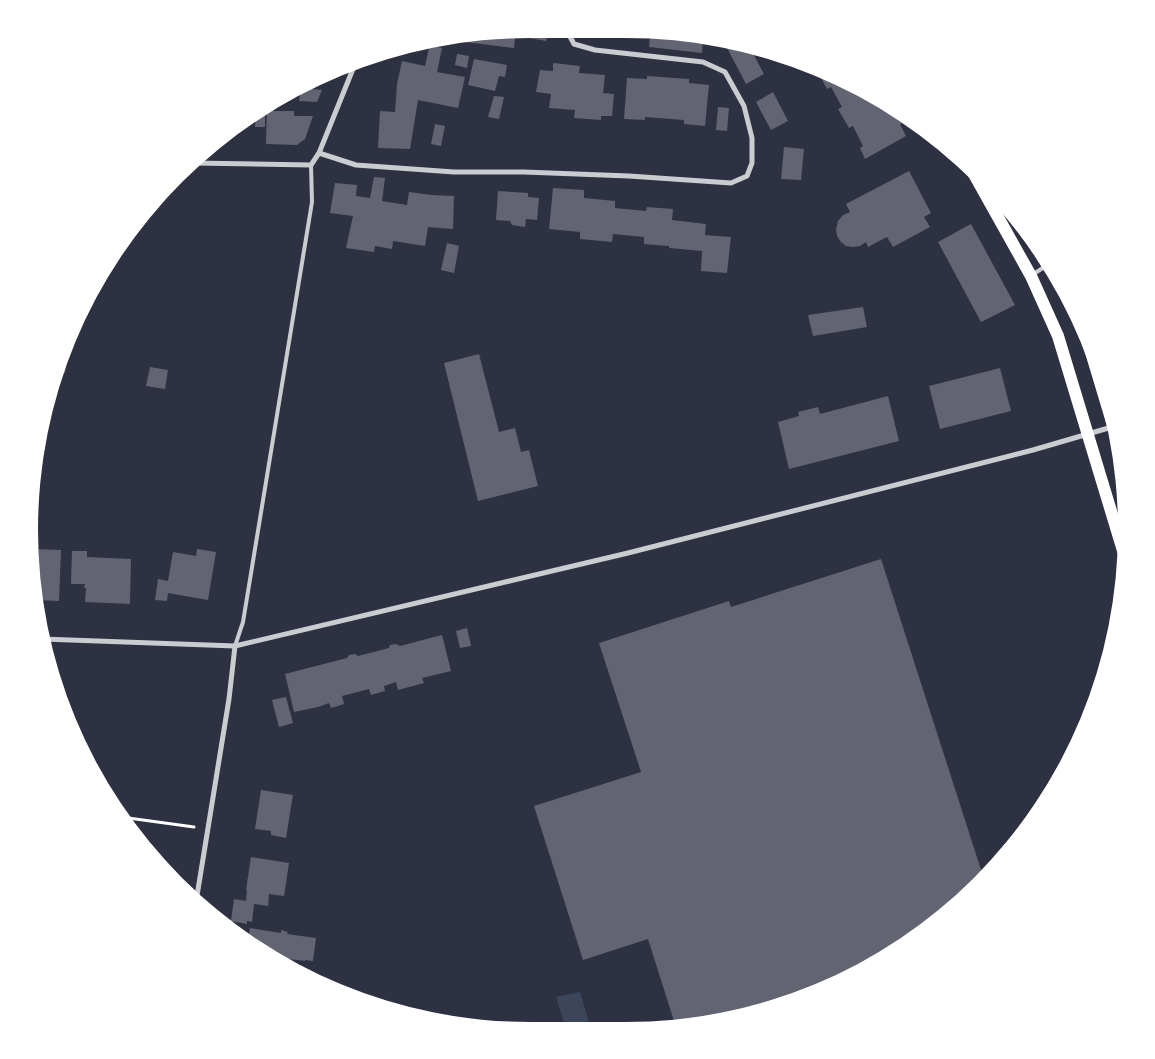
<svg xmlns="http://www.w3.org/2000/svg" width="1155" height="1059" font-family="Figtree,sans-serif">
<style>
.green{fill:#3c4559}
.building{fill:#626471}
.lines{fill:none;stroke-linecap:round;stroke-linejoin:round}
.path{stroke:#fff;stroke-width:3}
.service{stroke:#caccd0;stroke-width:4}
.minor{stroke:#caccd0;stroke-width:5}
.primary{stroke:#fff;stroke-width:12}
</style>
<rect width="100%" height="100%" fill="#2d3142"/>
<path class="green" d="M 580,992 L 591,1029 L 566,1029 L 556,997 Z"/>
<g class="building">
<path d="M 530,29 L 548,30 L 546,41 L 529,38 L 515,38 L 514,48 L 465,42 L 466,35 Z"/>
<path d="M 650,35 L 703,37 L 702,53 L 649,47 Z"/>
<path d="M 433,38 L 438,41 L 437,47 L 442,48 L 437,72 L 465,77 L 458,108 L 418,100 L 410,149 L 378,148 L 380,111 L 395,112 L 397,84 L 402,61 L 425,66 L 431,39 Z"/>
<path d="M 734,42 L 749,46 L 764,74 L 746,84 L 726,46 Z"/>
<path d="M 457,54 L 469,56 L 467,68 L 455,65 Z"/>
<path d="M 474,59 L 507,65 L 505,77 L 499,76 L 495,91 L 468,85 Z"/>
<path d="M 553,63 L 580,66 L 579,73 L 605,75 L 603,93 L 614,94 L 612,116 L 601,116 L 601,120 L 574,118 L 575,110 L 549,108 L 551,94 L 536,92 L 540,70 L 553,71 Z"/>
<path d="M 820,68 L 890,106 L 891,108 L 892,107 L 895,109 L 903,123 L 900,124 L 906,136 L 865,159 L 860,148 L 863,146 L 853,126 L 849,128 L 838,109 L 842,107 L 831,87 L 827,89 L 817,70 Z"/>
<path d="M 647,76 L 689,79 L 689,83 L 709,85 L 705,126 L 684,124 L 684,120 L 645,117 L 645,120 L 624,119 L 627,78 L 647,79 Z"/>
<path d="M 301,88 L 322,90 L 317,102 L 299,101 Z"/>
<path d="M 773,92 L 788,121 L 771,130 L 756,102 Z"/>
<path d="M 494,96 L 504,97 L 499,119 L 488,117 Z"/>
<path d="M 281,97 L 281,103 L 273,111 L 294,111 L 294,116 L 313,116 L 305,139 L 297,145 L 266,144 L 267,106 Z"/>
<path d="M 265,107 L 265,127 L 255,127 L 256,113 Z"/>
<path d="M 718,107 L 729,108 L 727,131 L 716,130 Z"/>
<path d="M 435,124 L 445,126 L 441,146 L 431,144 Z"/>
<path d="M 784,147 L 804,149 L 801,180 L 781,179 Z"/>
<path d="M 909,171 L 931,213 L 924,217 L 930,227 L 893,247 L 887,237 L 868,247 L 866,242 L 860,246 L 853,247 L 846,246 L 841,242 L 837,236 L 836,229 L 838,221 L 843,215 L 850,212 L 846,204 Z"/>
<path d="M 374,177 L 385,178 L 382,201 L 407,205 L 409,192 L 432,195 L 454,196 L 453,229 L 428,227 L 425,246 L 393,241 L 392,249 L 375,246 L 374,252 L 346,248 L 353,216 L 330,213 L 335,183 L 357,185 L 356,196 L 370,198 Z"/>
<path d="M 553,188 L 584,190 L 584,198 L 615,201 L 615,208 L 646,211 L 647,207 L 673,209 L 672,220 L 706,224 L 705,235 L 731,237 L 727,273 L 701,271 L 702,251 L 669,248 L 669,246 L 644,244 L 644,237 L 613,234 L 612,242 L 580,239 L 580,232 L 549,229 Z"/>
<path d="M 498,191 L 528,193 L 528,197 L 539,198 L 537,220 L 526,219 L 525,227 L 512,225 L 510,221 L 496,220 Z"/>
<path d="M 971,224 L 1015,305 L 981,322 L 938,242 Z"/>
<path d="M 447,243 L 459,246 L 454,273 L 441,270 Z"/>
<path d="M 863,307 L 867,327 L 813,336 L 808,315 Z"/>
<path d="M 69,345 L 65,373 L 57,372 Z"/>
<path d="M 479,354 L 499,432 L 515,428 L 521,452 L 529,450 L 538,486 L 478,501 L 444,363 Z"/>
<path d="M 150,367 L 168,370 L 165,389 L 146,386 Z"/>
<path d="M 1000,368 L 1011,411 L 940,429 L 929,386 Z"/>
<path d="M 888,396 L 899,441 L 789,469 L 778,422 L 799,416 L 798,412 L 818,407 L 820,414 Z"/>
<path d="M 33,549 L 61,550 L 59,601 L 37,600 Z"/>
<path d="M 197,549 L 216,552 L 208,600 L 168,593 L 167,601 L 155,600 L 158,579 L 168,581 L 173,552 L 196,556 Z"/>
<path d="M 72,551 L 87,551 L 87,557 L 131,559 L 130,604 L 85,602 L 86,588 L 84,588 L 85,584 L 71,584 Z"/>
<path d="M 881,559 L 984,879 L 979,884 L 903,946 L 817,992 L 723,1021 L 659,1027 L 674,1021 L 648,939 L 583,960 L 534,806 L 641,772 L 599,643 L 729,601 L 731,607 Z"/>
<path d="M 467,628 L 471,646 L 460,648 L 456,631 Z"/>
<path d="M 442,635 L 451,671 L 422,678 L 424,683 L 398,690 L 396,682 L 384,686 L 385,691 L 371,695 L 369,689 L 342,696 L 344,704 L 331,708 L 329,703 L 318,707 L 294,712 L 285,674 L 347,658 L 349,655 L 355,654 L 358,656 L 389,648 L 390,645 L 396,644 L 400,646 Z"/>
<path d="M 286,697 L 293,723 L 279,727 L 272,700 Z"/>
<path d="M 261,790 L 293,795 L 286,838 L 271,835 L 271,831 L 255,829 Z"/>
<path d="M 251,857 L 289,863 L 284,896 L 269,894 L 268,906 L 254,904 L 252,922 L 247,921 L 247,924 L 231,921 L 234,899 L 246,901 L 247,890 L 246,890 Z"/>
<path d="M 250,928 L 281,933 L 281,930 L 288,932 L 287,934 L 316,938 L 313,961 L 305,960 L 305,961 L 289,959 L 288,967 L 279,963 L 248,941 Z"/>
</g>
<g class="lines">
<path class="path" d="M 121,817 L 194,827"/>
<g class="service">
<path d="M 1032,275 L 1049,264"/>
<path d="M 235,646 L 243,622 L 312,202 L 311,165"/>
</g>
<g class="minor">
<path d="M 319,153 L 356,165 L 454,172 L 524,172 L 629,176 L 731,183 L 747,176 L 752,163 L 752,138 L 744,106 L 725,72 L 703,62 L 595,50 L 574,44 L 567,31"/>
<path d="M 192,163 L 311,165 L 319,153 L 355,64"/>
<path d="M 42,639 L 235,646 L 628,553 L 1033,450 L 1112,427"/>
<path d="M 196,902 L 229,699 L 235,646"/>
</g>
<g class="primary">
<path d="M 970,167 L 1031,276 L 1058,336 L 1124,554"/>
<path d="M 1085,332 L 1118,442"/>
</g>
</g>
<path d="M0 0H1155V1059H0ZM530 38H626A492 492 0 0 1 1118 530V530A492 492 0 0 1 626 1022H530A492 492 0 0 1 38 530V530A492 492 0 0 1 530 38Z" fill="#fff" fill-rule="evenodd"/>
</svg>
